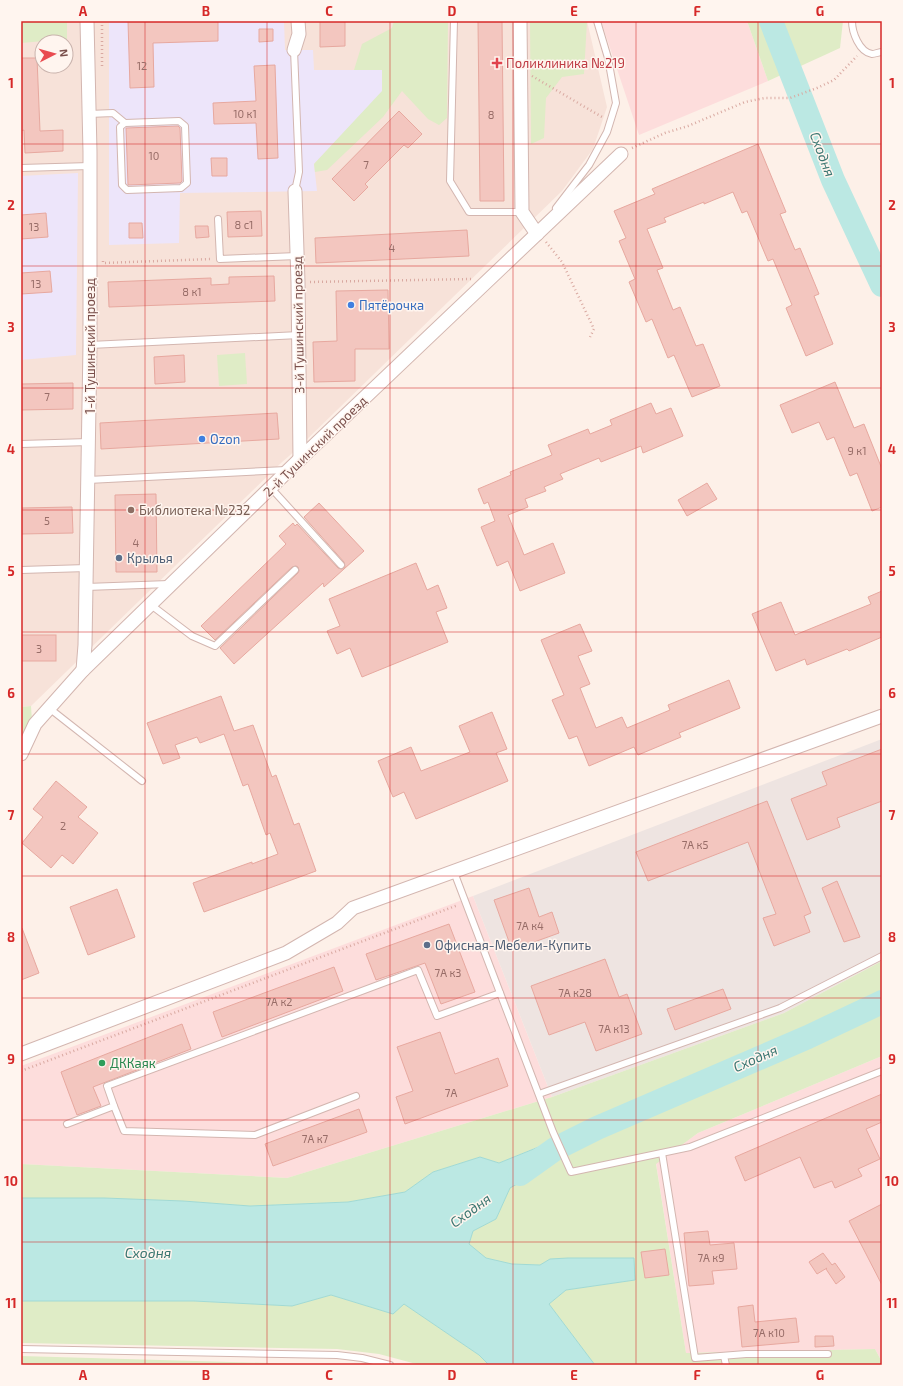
<svg xmlns="http://www.w3.org/2000/svg" width="903" height="1386" font-family="'Exo 2',sans-serif">
<style>
.residential{fill:#f7e2d9;fill-rule:evenodd}
.commercial{fill:#fddddc}
.industrial{fill:#eee4e1}
.education{fill:#ede5fa}
.green{fill:#dfecc6}
.water{fill:#bbe8e3;stroke:#a1dad4}
.lines{fill:none;stroke-linecap:round;stroke-linejoin:round}
.river{stroke:#bbe8e3;stroke-width:24}
.building{fill:#f3c6bf;stroke:#e7a89f}
.lane-casing{stroke:#d3b6b0;stroke-width:8}
.street-casing{stroke:#d3b6b0;stroke-width:15}
.path{stroke:#d9a9a1;stroke-width:2.5;stroke-dasharray:1 3;stroke-linecap:butt}
.lane{stroke:#fff;stroke-width:6}
.street{stroke:#fff;stroke-width:13}
.grid{fill:none;stroke:#d62828;stroke-width:1;stroke-opacity:0.55}
.health-dot{fill:#e0444e;stroke:#fff5ef;stroke-width:1.5}
.shop-dot{fill:#3f7fe0;stroke:#fff5ef;stroke-width:1.5}
.education-dot{fill:#8d6e63;stroke:#fff5ef;stroke-width:1.5}
.service-dot{fill:#5c6f8a;stroke:#fff5ef;stroke-width:1.5}
.leisure-dot{fill:#2e9e5b;stroke:#fff5ef;stroke-width:1.5}
.labels{text-anchor:middle;dominant-baseline:central;stroke-width:3;stroke-linejoin:round;paint-order:stroke}
.number-label{font-size:11px;fill:#986d68}
.health-label{font-size:13px;fill:#be3a42;stroke:#fff5ef;text-anchor:start}
.shop-label{font-size:13px;fill:#366cbe;stroke:#fff5ef;text-anchor:start}
.street-label{font-size:13px;fill:#794f4b;stroke:#fff5ef}
.education-label{font-size:13px;fill:#785e54;stroke:#fff5ef;text-anchor:start}
.service-label{font-size:13px;fill:#4e5e75;stroke:#fff5ef;text-anchor:start}
.leisure-label{font-size:13px;fill:#27864d;stroke:#fff5ef;text-anchor:start}
.water-label{font-size:14px;font-style:italic;fill:#3a7671;stroke:#fff5ef}
.neatline{fill:none;stroke:#d62828;stroke-width:1.5}
.grid-label{font-size:13px;text-anchor:middle;font-weight:bold;fill:#d62828}
</style>
<rect width="100%" height="100%" fill="#fdf0e8"/>
<path class="residential" d="M 21,21 L 587,21 L 607,107 L 593,149 L 562,191 L 297,449 L 281,463 L 31,706 L 21,707 ZM 42,42 L 66,42 L 66,66 L 42,66 Z"/>
<g class="commercial">
<path d="M 601,21 L 747,21 L 768,81 L 639,135 Z"/>
<path d="M 473,896 L 552,1097 L 287,1178 L 21,1164 L 21,1066 Z"/>
<path d="M 882,1056 L 882,1362 L 875,1349 L 686,1353 L 656,1163 L 698,1133 Z"/>
</g>
<path class="industrial" d="M 882,739 L 882,961 L 784,1013 L 552,1097 L 473,896 Z"/>
<g class="education">
<path d="M 109,21 L 284,21 L 285,50 L 313,50 L 314,70 L 383,70 L 383,91 L 314,164 L 317,191 L 180,193 L 179,243 L 109,245 Z"/>
<path d="M 78,173 L 76,355 L 21,360 L 21,176 Z"/>
</g>
<g class="green">
<path d="M 21,21 L 67,21 L 67,39 L 21,43 Z"/>
<path d="M 394,21 L 448,21 L 447,118 L 439,125 L 428,119 L 402,91 L 383,117 L 327,170 L 315,172 L 314,164 L 382,91 L 382,70 L 354,70 L 362,44 L 392,28 Z"/>
<path d="M 530,21 L 587,21 L 584,74 L 562,77 L 546,98 L 544,138 L 531,144 Z"/>
<path d="M 747,21 L 843,21 L 840,48 L 768,81 Z"/>
<path d="M 245,353 L 247,384 L 219,386 L 217,355 Z"/>
<path d="M 31,706 L 32,721 L 21,744 L 21,707 Z"/>
<path d="M 882,961 L 882,1056 L 698,1133 L 656,1164 L 686,1353 L 875,1349 L 882,1362 L 882,1365 L 595,1365 L 549,1304 L 566,1290 L 635,1280 L 550,1259 L 540,1265 L 512,1264 L 486,1258 L 469,1244 L 473,1231 L 496,1219 L 510,1188 L 540,1146 L 499,1163 L 480,1157 L 433,1172 L 405,1192 L 348,1202 L 250,1206 L 183,1201 L 104,1198 L 21,1198 L 21,1164 L 287,1178 L 552,1097 L 784,1013 Z"/>
<path d="M 331,1295 L 393,1314 L 404,1304 L 479,1355 L 489,1365 L 420,1365 L 379,1354 L 337,1349 L 21,1343 L 21,1301 L 194,1301 L 292,1306 Z"/>
<path d="M 21,1356 L 304,1364 L 303,1365 L 21,1365 Z"/>
</g>
<path class="water" d="M 541,1146 L 552,1164 L 510,1188 L 496,1219 L 473,1231 L 469,1244 L 486,1258 L 512,1264 L 540,1265 L 550,1259 L 568,1258 L 634,1258 L 635,1280 L 566,1290 L 549,1304 L 595,1365 L 489,1365 L 479,1355 L 404,1304 L 393,1314 L 331,1295 L 292,1306 L 194,1301 L 21,1301 L 21,1198 L 104,1198 L 183,1201 L 250,1206 L 348,1202 L 405,1192 L 433,1172 L 480,1157 L 499,1163 Z"/>
<g class="lines">
<g class="river">
<path d="M 771,21 L 833,180 L 882,285"/>
<path d="M 520,1174 L 555,1149 L 597,1128 L 808,1037 L 882,1002"/>
</g>
</g>
<g class="building">
<path d="M 128,21 L 218,21 L 218,41 L 153,43 L 154,87 L 130,88 Z"/>
<path d="M 320,21 L 345,21 L 345,46 L 320,47 Z"/>
<path d="M 478,21 L 502,21 L 504,201 L 480,201 Z"/>
<path d="M 259,29 L 273,29 L 273,41 L 259,42 Z"/>
<path d="M 21,58 L 37,58 L 40,131 L 63,130 L 63,151 L 25,153 L 24,130 L 21,131 Z"/>
<path d="M 275,65 L 278,158 L 258,159 L 256,123 L 214,124 L 213,103 L 256,101 L 254,66 Z"/>
<path d="M 399,111 L 422,134 L 408,148 L 404,145 L 365,184 L 368,187 L 354,201 L 332,179 Z"/>
<path d="M 178,126 L 180,128 L 182,181 L 180,183 L 128,185 L 126,128 Z"/>
<path d="M 758,144 L 786,212 L 780,214 L 795,250 L 800,248 L 819,294 L 814,296 L 833,344 L 806,356 L 786,308 L 792,305 L 773,259 L 768,261 L 747,211 L 742,213 L 733,192 L 704,204 L 704,202 L 664,218 L 666,222 L 647,229 L 663,268 L 657,270 L 673,310 L 680,307 L 696,346 L 703,344 L 720,386 L 692,397 L 674,355 L 668,358 L 652,319 L 646,322 L 629,282 L 635,279 L 619,241 L 626,238 L 614,211 L 655,194 L 652,189 Z"/>
<path d="M 211,158 L 227,158 L 227,176 L 212,176 Z"/>
<path d="M 261,211 L 262,236 L 228,237 L 227,212 Z"/>
<path d="M 46,213 L 48,237 L 21,239 L 21,215 Z"/>
<path d="M 129,223 L 142,223 L 143,238 L 129,238 Z"/>
<path d="M 195,226 L 208,226 L 209,237 L 196,238 Z"/>
<path d="M 467,230 L 469,256 L 316,263 L 315,238 Z"/>
<path d="M 50,271 L 52,292 L 21,294 L 21,273 Z"/>
<path d="M 274,276 L 275,301 L 109,307 L 108,282 L 211,278 L 211,285 L 229,284 L 229,277 Z"/>
<path d="M 388,290 L 389,349 L 355,349 L 355,381 L 314,382 L 313,342 L 337,341 L 336,291 Z"/>
<path d="M 184,355 L 185,382 L 155,384 L 154,357 Z"/>
<path d="M 835,382 L 854,428 L 864,424 L 882,469 L 882,507 L 872,511 L 857,473 L 850,476 L 834,437 L 827,440 L 819,422 L 792,433 L 780,405 Z"/>
<path d="M 73,383 L 73,409 L 21,410 L 21,384 Z"/>
<path d="M 651,403 L 656,414 L 671,408 L 683,436 L 643,453 L 641,446 L 601,462 L 599,458 L 560,474 L 563,479 L 544,487 L 546,491 L 525,499 L 528,507 L 508,515 L 524,555 L 553,543 L 565,573 L 520,591 L 508,561 L 497,566 L 481,527 L 495,521 L 488,502 L 484,504 L 478,489 L 511,475 L 510,472 L 552,455 L 548,445 L 588,429 L 590,434 L 612,425 L 610,420 Z"/>
<path d="M 277,413 L 279,439 L 101,449 L 100,423 Z"/>
<path d="M 707,483 L 717,499 L 687,516 L 678,500 Z"/>
<path d="M 156,494 L 157,572 L 116,572 L 115,495 Z"/>
<path d="M 319,503 L 364,551 L 324,587 L 323,583 L 234,664 L 220,648 L 298,573 L 299,571 L 298,567 L 296,566 L 292,567 L 215,640 L 201,626 L 286,544 L 279,536 L 293,523 L 295,526 L 297,524 L 338,568 L 342,569 L 345,567 L 344,562 L 304,517 Z"/>
<path d="M 72,507 L 73,533 L 21,534 L 21,508 Z"/>
<path d="M 416,563 L 427,590 L 438,585 L 447,608 L 436,612 L 448,642 L 362,677 L 350,648 L 337,654 L 327,631 L 340,626 L 329,599 Z"/>
<path d="M 882,591 L 882,637 L 849,651 L 847,649 L 807,665 L 805,659 L 776,671 L 752,614 L 781,602 L 795,635 L 871,604 L 868,597 Z"/>
<path d="M 580,624 L 592,651 L 578,656 L 590,684 L 580,688 L 596,728 L 622,717 L 627,728 L 670,710 L 668,705 L 729,680 L 740,708 L 679,733 L 681,737 L 638,755 L 634,747 L 589,766 L 577,736 L 569,739 L 552,700 L 564,695 L 541,640 Z"/>
<rect x="21" y="635" width="35" height="26"/>
<path d="M 221,696 L 234,731 L 253,725 L 272,777 L 276,775 L 294,825 L 299,823 L 316,871 L 204,912 L 193,883 L 252,862 L 252,864 L 278,854 L 270,833 L 266,835 L 248,784 L 243,786 L 224,734 L 200,743 L 197,737 L 175,745 L 180,758 L 163,764 L 147,723 Z"/>
<path d="M 492,712 L 507,749 L 496,753 L 508,781 L 416,819 L 404,792 L 393,797 L 378,761 L 411,747 L 421,771 L 470,752 L 459,726 Z"/>
<path d="M 882,749 L 882,801 L 837,818 L 840,827 L 807,840 L 791,799 L 827,785 L 822,772 Z"/>
<path d="M 56,781 L 87,807 L 78,817 L 98,833 L 73,864 L 62,855 L 51,868 L 22,843 L 43,817 L 33,809 Z"/>
<path d="M 767,801 L 811,913 L 804,916 L 810,932 L 774,946 L 763,918 L 776,914 L 748,842 L 648,881 L 636,852 Z"/>
<path d="M 837,881 L 860,937 L 844,942 L 822,888 Z"/>
<path d="M 529,888 L 539,917 L 552,912 L 559,933 L 512,950 L 494,900 Z"/>
<path d="M 117,889 L 135,937 L 88,955 L 70,907 Z"/>
<path d="M 449,924 L 475,992 L 441,1004 L 425,963 L 376,980 L 366,954 Z"/>
<path d="M 22,928 L 39,973 L 21,980 L 21,929 Z"/>
<path d="M 605,959 L 619,997 L 627,994 L 642,1034 L 596,1051 L 585,1022 L 549,1035 L 531,986 Z"/>
<path d="M 334,967 L 343,991 L 222,1037 L 213,1012 Z"/>
<path d="M 723,989 L 731,1009 L 675,1030 L 667,1009 Z"/>
<path d="M 182,1024 L 191,1049 L 93,1087 L 101,1106 L 77,1115 L 61,1072 Z"/>
<path d="M 440,1032 L 455,1074 L 498,1058 L 508,1086 L 405,1124 L 396,1097 L 413,1091 L 397,1047 Z"/>
<path d="M 882,1094 L 882,1122 L 866,1129 L 880,1159 L 858,1169 L 862,1176 L 835,1188 L 832,1181 L 814,1188 L 800,1157 L 745,1181 L 735,1157 Z"/>
<path d="M 359,1109 L 367,1132 L 273,1166 L 265,1144 Z"/>
<path d="M 882,1204 L 882,1285 L 849,1221 Z"/>
<path d="M 708,1231 L 710,1245 L 734,1243 L 737,1269 L 712,1271 L 714,1284 L 689,1286 L 684,1233 Z"/>
<path d="M 665,1249 L 669,1275 L 645,1278 L 641,1252 Z"/>
<path d="M 823,1253 L 832,1265 L 835,1263 L 845,1277 L 836,1284 L 826,1269 L 827,1268 L 817,1274 L 809,1262 Z"/>
<path d="M 753,1305 L 755,1322 L 796,1318 L 799,1342 L 742,1347 L 738,1307 Z"/>
<path d="M 815,1336 L 833,1336 L 834,1346 L 815,1347 Z"/>
</g>
<g class="lines">
<g class="lane-casing">
<g id="lane">
<path d="M 454,21 L 450,181 L 469,212 L 522,212"/>
<path d="M 852,21 C 852,32 859,52 872,54 C 875,54 879,52 882,52"/>
<path d="M 294,50 L 299,172 L 295,191"/>
<path d="M 89,114 L 113,113 L 125,123 L 179,121 L 185,126 L 187,183 L 181,188 L 127,190 L 122,185 L 120,127 L 125,123"/>
<path d="M 21,168 L 90,166"/>
<path d="M 556,208 L 589,165 L 607,132 L 616,103 L 608,58 L 597,21"/>
<path d="M 218,219 L 220,259 L 297,256"/>
<path d="M 90,345 L 299,335"/>
<path d="M 21,444 L 89,442"/>
<path d="M 88,480 L 286,470"/>
<path d="M 271,488 L 341,565"/>
<path d="M 21,570 L 87,568"/>
<path d="M 86,587 L 169,584"/>
<path d="M 151,605 L 192,636 L 215,646 L 295,570"/>
<path d="M 49,708 L 142,781"/>
<path d="M 454,872 L 553,1132 L 571,1172 L 690,1147 L 882,1071"/>
<path d="M 539,1094 L 780,1008 L 882,956"/>
<path d="M 114,1106 L 124,1131 L 255,1135 L 356,1096"/>
<path d="M 67,1124 L 114,1106 L 107,1086 L 418,970 L 437,1016 L 500,993"/>
<path d="M 662,1153 L 695,1358 L 746,1354 L 828,1354"/>
<path d="M 21,1349 L 337,1355 L 362,1358 L 390,1365"/>
<path d="M 724,1356 L 726,1365"/>
</g>
</g>
<g class="street-casing">
<g id="street">
<path d="M 520,21 L 522,212 L 537,234"/>
<path d="M 294,50 L 299,34 L 298,21"/>
<path d="M 295,191 L 298,282 L 300,459"/>
<path d="M 83,670 L 85,645 L 90,345 L 90,152 L 87,21"/>
<path d="M 21,754 L 35,724 L 83,670 L 300,459 L 621,154"/>
<path d="M 21,1054 L 286,953 L 337,923 L 353,908 L 882,716"/>
</g>
</g>
<g class="path">
<path d="M 102,21 L 102,66"/>
<path d="M 532,76 L 602,117"/>
<path d="M 632,148 L 665,133 L 688,126 L 745,102 L 765,98 L 790,98 L 817,88 L 834,80 L 857,56"/>
<path d="M 546,242 L 562,262 L 594,329 L 590,337"/>
<path d="M 103,261 L 103,263 L 212,259"/>
<path d="M 310,282 L 471,279"/>
<path d="M 21,1071 L 458,905"/>
</g>
<use href="#lane" class="lane"/>
<use href="#street" class="street"/>
</g>
<path class="grid" d="M 145,21 L 145,1365M 267,21 L 267,1365M 390,21 L 390,1365M 513,21 L 513,1365M 636,21 L 636,1365M 758,21 L 758,1365M 21,144 L 882,144M 21,266 L 882,266M 21,388 L 882,388M 21,510 L 882,510M 21,632 L 882,632M 21,754 L 882,754M 21,876 L 882,876M 21,998 L 882,998M 21,1120 L 882,1120M 21,1242 L 882,1242"/>
<path class="health-dot" d="M495 57h4v4h4v4h-4v4h-4v-4h-4v-4h4z"/>
<g class="shop-dot">
<circle cx="351" cy="305" r="4"/>
<circle cx="202" cy="439" r="4"/>
</g>
<circle class="education-dot" cx="131" cy="510" r="4"/>
<g class="service-dot">
<circle cx="119" cy="558" r="4"/>
<circle cx="427" cy="945" r="4"/>
</g>
<circle class="leisure-dot" cx="102" cy="1063" r="4"/>
<g class="labels">
<g class="number-label">
<text x="142" y="65">12</text>
<text x="245" y="113">10 к1</text>
<text x="491" y="114">8</text>
<text x="154" y="155">10</text>
<text x="366" y="164">7</text>
<text x="244" y="224">8 с1</text>
<text x="34" y="226">13</text>
<text x="392" y="247">4</text>
<text x="36" y="283">13</text>
<text x="192" y="291">8 к1</text>
<text x="47" y="396">7</text>
<text x="857" y="450">9 к1</text>
<text x="47" y="520">5</text>
<text x="136" y="542">4</text>
<text x="39" y="648">3</text>
<text x="63" y="825">2</text>
<text x="695" y="844">7А к5</text>
<text x="530" y="925">7А к4</text>
<text x="448" y="972">7А к3</text>
<text x="575" y="992">7А к28</text>
<text x="279" y="1001">7А к2</text>
<text x="614" y="1028">7А к13</text>
<text x="451" y="1092">7А</text>
<text x="315" y="1138">7А к7</text>
<text x="711" y="1257">7А к9</text>
<text x="769" y="1332">7А к10</text>
</g>
<g class="health-label">
<text x="506" y="63">Поликлиника №219</text>
</g>
<g class="shop-label">
<text x="359" y="305">Пятёрочка</text>
<text x="210" y="439">Ozon</text>
</g>
<g class="street-label">
<text transform="translate(298 325) rotate(-91)">3-й Тушинский проезд</text>
<text transform="translate(90 346) rotate(-90)">1-й Тушинский проезд</text>
<text transform="translate(315 446) rotate(-44)">2-й Тушинский проезд</text>
</g>
<g class="education-label">
<text x="139" y="510">Библиотека №232</text>
</g>
<g class="service-label">
<text x="127" y="558">Крылья</text>
<text x="435" y="945">Офисная-Мебели-Купить</text>
</g>
<g class="leisure-label">
<text x="110" y="1063">ДККаяк</text>
</g>
<g class="water-label">
<text transform="translate(823 154) rotate(69)">Сходня</text>
<text transform="translate(755 1058) rotate(-24)">Сходня</text>
<text transform="translate(470 1210) rotate(-36)">Сходня</text>
<text x="148" y="1252">Сходня</text>
</g>
</g>
<rect width="903" height="1386" fill="none" stroke="#fff5ef" stroke-width="44"/>
<g transform="translate(54 54) rotate(84)"><circle r="19" fill="#fff5ef" stroke="#c9b3ad"/>
<path d="M0-3L7 15L0 10L-7 15Z" fill="#e94b50"/>
<text y="-6" font-size="11" font-weight="bold" text-anchor="middle" fill="#794f4b">N</text>
</g>
<rect x="22" y="22" width="859" height="1342" class="neatline"/>
<g class="grid-label">
<text x="83" y="16">A</text>
<text x="206" y="16">B</text>
<text x="329" y="16">C</text>
<text x="452" y="16">D</text>
<text x="574" y="16">E</text>
<text x="697" y="16">F</text>
<text x="820" y="16">G</text>
<text x="11" y="88">1</text>
<text x="892" y="88">1</text>
<text x="11" y="210">2</text>
<text x="892" y="210">2</text>
<text x="11" y="332">3</text>
<text x="892" y="332">3</text>
<text x="11" y="454">4</text>
<text x="892" y="454">4</text>
<text x="11" y="576">5</text>
<text x="892" y="576">5</text>
<text x="11" y="698">6</text>
<text x="892" y="698">6</text>
<text x="11" y="820">7</text>
<text x="892" y="820">7</text>
<text x="11" y="942">8</text>
<text x="892" y="942">8</text>
<text x="11" y="1064">9</text>
<text x="892" y="1064">9</text>
<text x="11" y="1186">10</text>
<text x="892" y="1186">10</text>
<text x="11" y="1308">11</text>
<text x="892" y="1308">11</text>
<text x="83" y="1380">A</text>
<text x="206" y="1380">B</text>
<text x="329" y="1380">C</text>
<text x="452" y="1380">D</text>
<text x="574" y="1380">E</text>
<text x="697" y="1380">F</text>
<text x="820" y="1380">G</text>
</g>
</svg>
